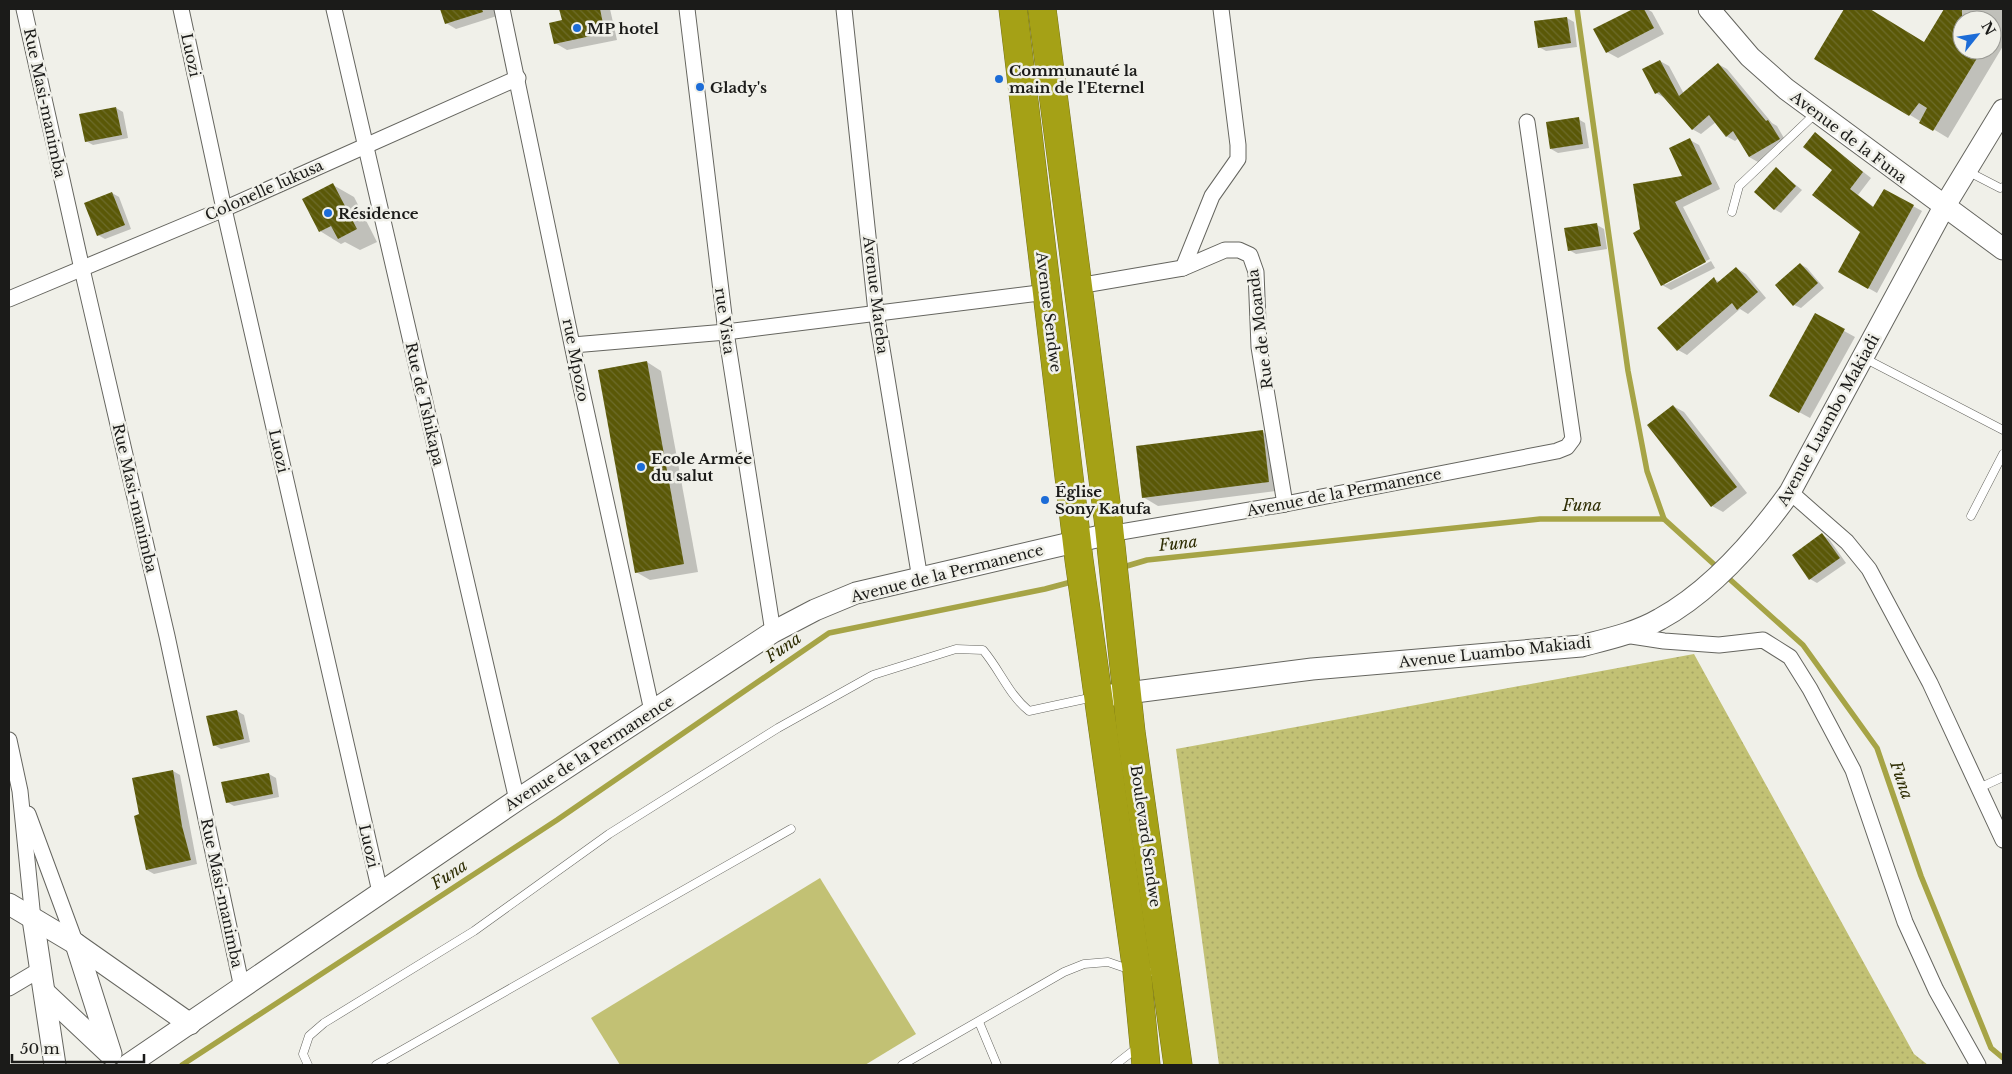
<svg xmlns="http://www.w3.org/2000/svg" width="2012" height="1074" font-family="'Libre Baskerville',serif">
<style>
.grass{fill:url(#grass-dots)}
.pitch{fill:#c2c174}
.shadow{fill:#0003;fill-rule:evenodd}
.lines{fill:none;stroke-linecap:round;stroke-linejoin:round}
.stream{stroke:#a6a446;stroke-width:5.5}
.building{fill:url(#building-back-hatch)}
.lane-casing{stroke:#65655f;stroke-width:9}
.street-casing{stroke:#65655f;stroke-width:17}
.secondary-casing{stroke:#65655f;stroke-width:23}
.highway-casing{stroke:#757217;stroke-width:29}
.lane{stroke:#fff;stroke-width:8}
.street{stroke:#fff;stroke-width:15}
.secondary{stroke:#fff;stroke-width:21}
.highway{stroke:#a5a116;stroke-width:28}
.poi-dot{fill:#1c6cd7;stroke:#f0f0e9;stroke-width:2}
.labels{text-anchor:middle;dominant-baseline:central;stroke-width:5;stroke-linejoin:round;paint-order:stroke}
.poi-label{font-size:15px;font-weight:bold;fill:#1b1b19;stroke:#f0f0e9;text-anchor:start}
.street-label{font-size:15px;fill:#1b1b19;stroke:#f0f0e9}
.water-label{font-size:16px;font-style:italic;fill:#2e2d03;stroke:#f0f0e9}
</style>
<defs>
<pattern id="grass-dots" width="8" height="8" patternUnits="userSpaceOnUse" patternTransform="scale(1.25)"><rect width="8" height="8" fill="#c2c174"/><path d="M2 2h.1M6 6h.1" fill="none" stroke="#a6a564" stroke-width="1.8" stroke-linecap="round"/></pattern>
<pattern id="building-back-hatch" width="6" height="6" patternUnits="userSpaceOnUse" patternTransform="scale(1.25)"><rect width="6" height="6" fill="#5a5807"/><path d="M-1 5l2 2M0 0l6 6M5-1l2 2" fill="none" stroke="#6d6c2b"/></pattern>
</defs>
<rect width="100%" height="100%" fill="#f0f0e9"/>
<path class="grass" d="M 1694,654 L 1914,1054 L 1928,1065 L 1219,1065 L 1176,749 Z"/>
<path class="pitch" d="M 820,878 L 916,1034 L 865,1065 L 620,1065 L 591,1018 Z"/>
<g class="shadow">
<path d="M 441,9 L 498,9 L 500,15 L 456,29 L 446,23 Z"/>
<path d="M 560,9 L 610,9 L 617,40 L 567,50 L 555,43 L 563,21 Z"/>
<path d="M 1635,9 L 1647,9 L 1652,12 L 1664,34 L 1618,58 L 1607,52 L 1595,30 Z"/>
<path d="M 1846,9 L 1868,9 L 1925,43 L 1946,9 L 2003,9 L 2003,46 L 1948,138 L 1816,58 ZM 1962,20 L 1992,20 L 1992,50 L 1962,50 Z"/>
<path d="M 1567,18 L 1574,22 L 1577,47 L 1546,51 L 1539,47 Z"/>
<path d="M 1660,61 L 1669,66 L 1684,94 L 1718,64 L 1727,69 L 1772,123 L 1777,126 L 1788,145 L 1758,162 L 1749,157 L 1739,138 L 1735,141 L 1726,136 L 1716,122 L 1701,134 L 1692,129 L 1665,98 L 1656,93 Z"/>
<path d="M 116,108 L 123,112 L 128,138 L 93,145 L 86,141 Z"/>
<path d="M 1578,119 L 1585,123 L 1589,148 L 1558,153 L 1551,149 Z"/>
<path d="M 1815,134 L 1871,178 L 1858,195 L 1875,208 L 1884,190 L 1922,211 L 1877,293 L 1840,272 L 1862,231 Z"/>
<path d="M 1690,140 L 1699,145 L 1720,189 L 1683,207 L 1710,259 L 1665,282 L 1665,285 L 1711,261 L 1715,268 L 1671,290 L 1662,285 L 1641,230 L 1684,177 Z"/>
<path d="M 1776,169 L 1802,190 L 1781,213 L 1774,209 Z"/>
<path d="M 333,185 L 354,197 L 377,242 L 360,250 L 345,242 L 341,244 L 320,231 Z"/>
<path d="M 112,193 L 119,197 L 131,229 L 105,239 L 98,235 Z"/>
<path d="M 1597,225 L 1604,229 L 1607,249 L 1576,254 L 1569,250 Z"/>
<path d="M 1800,264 L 1807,268 L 1824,288 L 1801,308 L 1794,305 Z"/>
<path d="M 1736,268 L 1746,274 L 1766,298 L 1748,314 L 1740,309 L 1687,355 L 1678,350 L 1714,279 L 1720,282 Z"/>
<path d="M 1815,315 L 1855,337 L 1810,418 L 1770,396 Z"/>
<path d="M 647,362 L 661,371 L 698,572 L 650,580 L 636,572 Z"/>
<path d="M 1673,406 L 1684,412 L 1747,493 L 1723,512 L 1712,506 L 1648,425 Z"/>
<path d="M 1262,432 L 1277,440 L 1283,490 L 1158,506 L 1143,497 Z"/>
<path d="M 1822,535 L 1829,539 L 1846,563 L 1817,583 L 1810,579 Z"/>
<path d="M 237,711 L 244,715 L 250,742 L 221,749 L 214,745 Z"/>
<path d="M 173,771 L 180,775 L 197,864 L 154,874 L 147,870 L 141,815 Z"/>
<path d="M 269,774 L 276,778 L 279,797 L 234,806 L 227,802 Z"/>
</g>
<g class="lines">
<g class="stream">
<path d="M 1577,9 L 1628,371 L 1647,471 L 1664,519"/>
<path d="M 1120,568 L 1147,560 L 1540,519 L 1664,519 L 1718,568"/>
<path d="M 1725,575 L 1803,645 L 1877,748 L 1921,876 L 1991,1048 L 2003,1058"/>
<path d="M 182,1065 L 557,820 L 829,633 L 1045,589 L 1075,581"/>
</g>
</g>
<g class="building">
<path d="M 440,9 L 482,9 L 483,12 L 445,24 Z"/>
<path d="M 559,9 L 600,9 L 605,33 L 554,44 L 549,23 L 562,20 Z"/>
<path d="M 1633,9 L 1644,9 L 1654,28 L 1606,53 L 1593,29 Z"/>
<path d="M 1844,9 L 1870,9 L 1924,42 L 1944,9 L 1962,9 L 1962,50 L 1982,50 L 1933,131 L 1919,123 L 1927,108 L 1919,103 L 1909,116 L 1814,59 Z"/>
<path d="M 1567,17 L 1571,43 L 1538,48 L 1534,21 Z"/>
<path d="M 1660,60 L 1679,96 L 1718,63 L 1766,121 L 1768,120 L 1780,139 L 1749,157 L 1733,131 L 1726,137 L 1709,115 L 1692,130 L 1659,92 L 1655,94 L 1642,69 Z"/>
<path d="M 116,107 L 122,135 L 85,142 L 79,114 Z"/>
<path d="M 1579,117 L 1583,144 L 1550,149 L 1546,122 Z"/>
<path d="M 1815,132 L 1863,172 L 1850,189 L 1873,207 L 1884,189 L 1914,205 L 1868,289 L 1838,272 L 1860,232 L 1812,195 L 1832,170 L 1803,147 Z"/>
<path d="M 1690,138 L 1712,184 L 1675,202 L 1706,262 L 1661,286 L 1633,233 L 1640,229 L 1633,184 L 1682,176 L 1669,148 Z"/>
<path d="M 1776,167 L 1796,186 L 1774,210 L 1754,192 Z"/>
<path d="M 333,183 L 357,229 L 338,239 L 331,226 L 319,232 L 302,199 Z"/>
<path d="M 112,192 L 125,225 L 97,236 L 84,203 Z"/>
<path d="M 1597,223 L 1601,246 L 1568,251 L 1564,228 Z"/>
<path d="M 1800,263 L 1818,283 L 1793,306 L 1775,285 Z"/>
<path d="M 1736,267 L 1758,292 L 1737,310 L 1732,303 L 1677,351 L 1657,328 L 1714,277 L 1717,283 Z"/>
<path d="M 1815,313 L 1845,329 L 1799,413 L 1769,396 Z"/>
<path d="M 647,361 L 684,564 L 635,573 L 598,370 Z"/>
<path d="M 1673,405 L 1737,487 L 1711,507 L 1647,425 Z"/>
<path d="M 1263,430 L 1269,482 L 1142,498 L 1136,446 Z"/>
<path d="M 1822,533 L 1840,558 L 1809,580 L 1792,555 Z"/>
<path d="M 237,710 L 244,739 L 213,746 L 206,716 Z"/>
<path d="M 173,770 L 182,826 L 191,860 L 146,870 L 134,816 L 139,814 L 132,778 Z"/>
<path d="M 269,773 L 273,794 L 226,803 L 221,782 Z"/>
</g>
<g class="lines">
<g class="lane-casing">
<g id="lane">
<path d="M 1967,171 L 2000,188 L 2003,187"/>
<path d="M 1732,212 L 1739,186 L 1816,113"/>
<path d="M 1864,358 L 2003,430"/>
<path d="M 1971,516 L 2003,454"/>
<path d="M 1979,788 L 2003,777"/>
<path d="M 979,1022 L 997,1065"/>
<path d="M 308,1065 L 303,1054 L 309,1036 L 324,1023 L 474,931 L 609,834 L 778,728 L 873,675 L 956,649 L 983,650 C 1000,670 1009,695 1029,711 L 1094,697"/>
<path d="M 376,1065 L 791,829"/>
<path d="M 902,1065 L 1064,972 L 1084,964 L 1108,962 L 1137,972 L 1161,972"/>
<path d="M 1115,1065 L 1138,1047"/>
</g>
</g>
<g class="street-casing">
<g id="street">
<path d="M 24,9 L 82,269 L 167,636 L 242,988"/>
<path d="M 181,9 L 224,209 L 380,892"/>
<path d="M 334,9 L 517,800"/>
<path d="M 502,9 L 579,378 L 652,711"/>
<path d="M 687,9 L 726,332 L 773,632"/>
<path d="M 844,9 L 876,312 L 920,579"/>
<path d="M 1183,268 L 1212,196 L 1238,159 L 1238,145 L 1221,9"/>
<path d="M 1078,286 L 1183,268 L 1225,250 L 1239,250 L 1250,255 L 1256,272 L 1259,347 L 1285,504"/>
<path d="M 9,299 L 224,209 L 518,78"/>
<path d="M 573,345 L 726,332 L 1047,292"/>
<path d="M 1790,492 L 1847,542 L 1869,569 L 1930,683 L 2003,840"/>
<path d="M 1109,534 L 1285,504 L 1557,451 L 1567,447 L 1573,439 L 1527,122"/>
<path d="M 1625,635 L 1664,641 L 1719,645 L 1763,640 L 1790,657 L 1810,689 L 1853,770 L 1905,922 L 1936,990 L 1978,1065"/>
<path d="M 9,740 L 20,791 L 33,919"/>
<path d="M 28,814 L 76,944"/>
<path d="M 9,988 L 41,969"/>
</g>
</g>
<g class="secondary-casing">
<g id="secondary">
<path d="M 1709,9 L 1750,57 L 1786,89 L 2003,249"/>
<path d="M 1112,695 L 1312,669 L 1581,646 C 1608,639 1636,633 1660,619 C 1711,591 1757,538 1790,492 L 1944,207 L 2003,110"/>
<path d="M 9,904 L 76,944 L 190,1024"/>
<path d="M 33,919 L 55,1065"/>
<path d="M 76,944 L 111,1054"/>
<path d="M 45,993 L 110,1054"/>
<path d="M 128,1065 L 517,800 L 773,632 L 815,610 L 856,593 L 1109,534"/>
</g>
</g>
<g class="highway-casing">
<g id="highway">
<path d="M 1013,9 L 1079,560 L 1137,972 L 1146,1065"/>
<path d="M 1042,9 L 1108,518 L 1131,732 L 1178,1065"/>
</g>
</g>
<use href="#lane" class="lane"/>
<use href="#street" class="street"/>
<use href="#secondary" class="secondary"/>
<use href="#highway" class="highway"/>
</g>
<g class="poi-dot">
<circle cx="577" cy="28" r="5"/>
<circle cx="999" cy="79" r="5"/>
<circle cx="700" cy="87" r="5"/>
<circle cx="328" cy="213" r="5"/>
<circle cx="641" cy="467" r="5"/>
<circle cx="1045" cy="500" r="5"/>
</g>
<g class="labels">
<g class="poi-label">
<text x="587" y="28">MP hotel</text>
<text x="1009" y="70">Communauté la<tspan x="1009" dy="17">main de l'Eternel</tspan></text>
<text x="710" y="87">Glady's</text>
<text x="338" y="213">Résidence</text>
<text x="651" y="458">Ecole Armée<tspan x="651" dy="17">du salut</tspan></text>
<text x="1055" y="491">Église<tspan x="1055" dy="17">Sony Katufa</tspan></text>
</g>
<g class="street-label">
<text transform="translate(191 55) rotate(78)">Luozi</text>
<text transform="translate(45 103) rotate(78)">Rue Masi-manimba</text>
<text transform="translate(1849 137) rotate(37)">Avenue de la Funa</text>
<text transform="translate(264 190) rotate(-24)">Colonelle lukusa</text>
<text transform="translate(876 295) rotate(83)">Avenue Mateba</text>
<text transform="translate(1049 312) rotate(83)">Avenue Sendwe</text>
<text transform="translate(725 321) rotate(82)">rue Vista</text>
<text transform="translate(1260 329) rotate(-97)">Rue de Moanda</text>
<text transform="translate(576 360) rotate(79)">rue Mpozo</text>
<text transform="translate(425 404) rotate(77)">Rue de Tshikapa</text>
<text transform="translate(1828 420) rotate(-61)">Avenue Luambo Makiadi</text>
<text transform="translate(279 451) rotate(77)">Luozi</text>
<text transform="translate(1344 492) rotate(-11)">Avenue de la Permanence</text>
<text transform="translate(135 498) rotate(77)">Rue Masi-manimba</text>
<text transform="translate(947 573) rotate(-14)">Avenue de la Permanence</text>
<text transform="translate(1495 652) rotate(-6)">Avenue Luambo Makiadi</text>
<text transform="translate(589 753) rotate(-33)">Avenue de la Permanence</text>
<text transform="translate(1146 836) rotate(82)">Boulevard Sendwe</text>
<text transform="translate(369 846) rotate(77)">Luozi</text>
<text transform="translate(222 893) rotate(78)">Rue Masi-manimba</text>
</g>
<g class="water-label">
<text x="1582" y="505">Funa</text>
<text transform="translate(1178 543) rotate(-6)">Funa</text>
<text transform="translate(783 647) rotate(-35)">Funa</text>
<text transform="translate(1902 780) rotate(71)">Funa</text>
<text transform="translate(449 874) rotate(-33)">Funa</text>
</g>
</g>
<rect width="2012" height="1074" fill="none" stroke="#1b1b19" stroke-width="20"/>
<g transform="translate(1977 35) rotate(60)"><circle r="24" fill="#f0f0e9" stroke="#9b9b96"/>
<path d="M0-4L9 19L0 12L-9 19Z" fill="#1c6cd7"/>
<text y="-8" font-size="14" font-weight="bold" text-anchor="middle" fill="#1b1b19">N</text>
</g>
<path d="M12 1054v8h132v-8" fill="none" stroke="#1b1b19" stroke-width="2.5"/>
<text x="20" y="1054" font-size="15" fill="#1b1b19" stroke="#f0f0e9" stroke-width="4" paint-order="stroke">50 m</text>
</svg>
